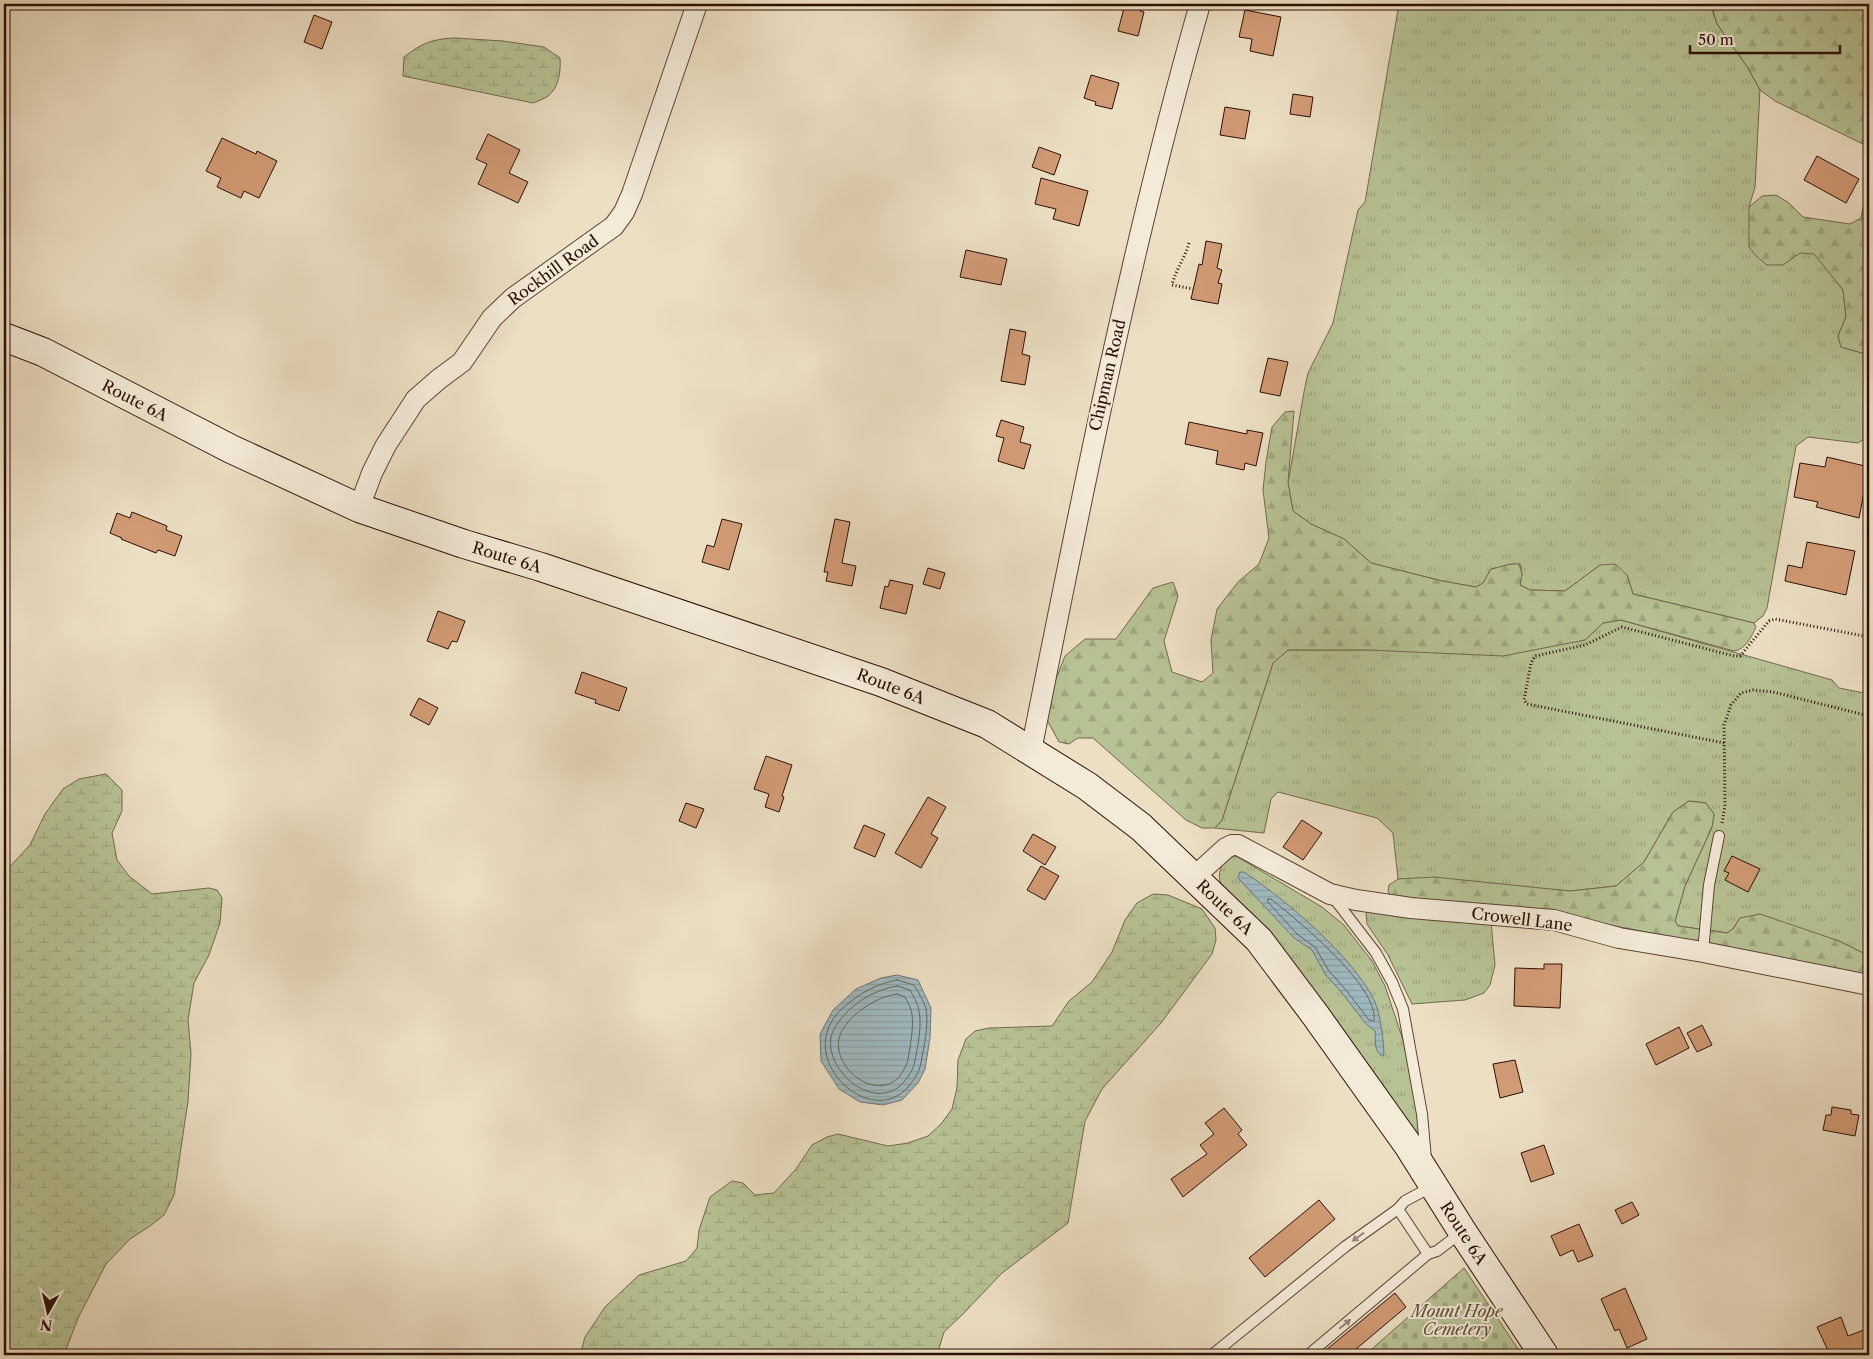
<svg xmlns="http://www.w3.org/2000/svg" width="1873" height="1359" font-family="'Libre Caslon Text',serif">
<style>
.grass{fill:url(#grass-tufts);stroke:#72684c}
.forest{fill:url(#forest-firs);stroke:#72684c}
.wetland{fill:url(#wetland-marsh);stroke:#72684c}
.cemetery{fill:url(#cemetery-stones);stroke:#72684c}
.water{fill:url(#water-rules);stroke:#717575}
.lines{fill:none;stroke-linecap:round;stroke-linejoin:round}
.shore{stroke:#666462;stroke-width:1}
.building{fill:#d19b75;stroke:#2c0f05}
.service-casing{stroke:#5c4334;stroke-width:12}
.minor-casing{stroke:#5c4334;stroke-width:22}
.secondary-casing{stroke:#2c0f05;stroke-width:30}
.path{stroke:#2c0f05;stroke-width:3;stroke-dasharray:1 2.5;stroke-linecap:butt}
.service{stroke:#f3ead8;stroke-width:10}
.minor{stroke:#f3ead8;stroke-width:20}
.secondary{stroke:#f3ead8;stroke-width:28}
.oneway{fill:#998779}
.labels{text-anchor:middle;dominant-baseline:central;stroke-width:4;stroke-linejoin:round;paint-order:stroke}
.street-label{font-size:16px;fill:#2c0f05;stroke:#f3ead8}
.park-label{font-size:16px;font-style:italic;fill:#5d4e37;stroke:#f3ead8}
</style>
<defs>
<pattern id="grass-tufts" width="24" height="20" patternUnits="userSpaceOnUse" patternTransform="scale(1.25)"><rect width="24" height="20" fill="#b7c294"/><path d="M3 7l-1-3M5 7V3M7 7l1-3M15 17l-1-3M17 17v-4M19 17l1-3" fill="none" stroke="#9ea67e"/></pattern>
<pattern id="forest-firs" width="22" height="20" patternUnits="userSpaceOnUse" patternTransform="scale(1.25)"><rect width="22" height="20" fill="#b7c294"/><path d="M5 1l3.5 6h-7zM16 11l3.5 6h-7z" fill="#9ea67e"/></pattern>
<pattern id="wetland-marsh" width="20" height="14" patternUnits="userSpaceOnUse" patternTransform="scale(1.25)"><rect width="20" height="14" fill="#b7c294"/><path d="M1 5h8M5 5V1M11 12h8M15 12V8" fill="none" stroke="#9ea67e"/></pattern>
<pattern id="cemetery-stones" width="16" height="16" patternUnits="userSpaceOnUse" patternTransform="scale(1.25)"><rect width="16" height="16" fill="#b7c294"/><path d="M2 7V4a2 2 0 0 1 4 0v3zM10 15v-3a2 2 0 0 1 4 0v3z" fill="#9ea67e"/></pattern>
<pattern id="water-rules" width="6" height="5" patternUnits="userSpaceOnUse" patternTransform="scale(1.25)"><rect width="6" height="5" fill="#9fb9bf"/><path d="M0 2.5h6" fill="none" stroke="#899ea3"/></pattern>
</defs>
<rect width="100%" height="100%" fill="#ecdfc3"/>
<filter id="stains"><feTurbulence type="fractalNoise" baseFrequency=".004" numOctaves="4"/><feColorMatrix values="0 0 0 0 .2 0 0 0 0 .09 0 0 0 0 .02 0 0 0 .5 -.17"/></filter>
<radialGradient id="worn" r=".72"><stop offset=".6" stop-color="#630" stop-opacity="0"/><stop offset="1" stop-color="#630" stop-opacity=".3"/></radialGradient>
<g class="grass">
<path d="M 1399,4 L 1710,4 L 1717,24 L 1748,68 L 1760,90 L 1755,187 L 1749,207 L 1783,264 L 1800,252 L 1814,253 L 1843,290 L 1846,317 L 1838,336 L 1841,347 L 1869,355 L 1869,436 L 1858,443 L 1808,437 L 1796,446 L 1767,608 L 1763,616 L 1754,623 L 1633,594 L 1627,575 L 1600,565 L 1565,591 L 1530,590 L 1520,585 L 1522,574 L 1520,564 C 1509,563 1502,567 1491,569 L 1483,583 L 1476,587 L 1442,581 L 1371,563 L 1344,539 L 1311,524 L 1293,511 L 1288,483 L 1304,392 L 1308,373 L 1333,323 L 1355,223 L 1358,210 L 1365,202 Z"/>
<path d="M 1621,620 L 1832,680 L 1839,688 L 1869,694 L 1869,956 L 1839,941 L 1740,918 L 1733,929 L 1727,933 L 1678,926 L 1675,921 L 1685,886 L 1712,827 L 1714,814 L 1706,803 L 1689,801 L 1673,812 L 1644,862 L 1616,886 L 1570,891 L 1398,879 L 1393,833 L 1377,818 L 1278,792 L 1271,799 L 1264,833 L 1215,828 L 1222,820 L 1273,663 L 1288,650 L 1369,650 L 1585,640 L 1603,623 Z"/>
<path d="M 1236,856 L 1322,907 L 1344,925 L 1372,961 L 1385,986 L 1403,1040 L 1428,1149 L 1221,884 C 1216,872 1223,859 1236,856 Z"/>
<path d="M 1369,909 L 1491,922 L 1495,965 L 1490,985 L 1484,993 L 1465,1000 L 1412,1004 L 1388,955 L 1367,924 L 1366,914 Z"/>
</g>
<g class="forest">
<path d="M 1711,4 L 1869,4 L 1869,147 L 1775,101 L 1760,90 L 1748,68 L 1717,24 Z"/>
<path d="M 1869,177 L 1869,355 L 1841,347 L 1838,336 L 1846,317 L 1843,290 L 1814,254 L 1800,253 L 1783,265 L 1767,265 L 1756,256 L 1749,247 L 1749,207 L 1762,196 L 1776,195 L 1789,203 L 1803,217 L 1850,224 L 1861,218 Z"/>
<path d="M 1294,411 L 1288,483 L 1293,511 L 1311,524 L 1344,539 L 1371,563 L 1442,581 L 1476,587 L 1483,583 L 1491,569 C 1502,567 1509,563 1519,564 L 1522,574 L 1520,585 L 1530,590 L 1565,591 L 1600,565 L 1615,564 L 1627,575 L 1633,594 L 1754,623 L 1756,627 C 1752,636 1745,650 1734,651 L 1621,620 L 1603,623 L 1585,640 L 1503,656 L 1369,650 L 1288,650 L 1273,663 L 1222,820 L 1215,828 L 1202,828 L 1186,820 L 1093,738 L 1078,738 L 1069,744 L 1059,742 L 1047,720 L 1048,699 L 1065,656 L 1085,639 L 1116,639 L 1153,588 L 1173,582 L 1178,596 L 1164,641 L 1172,672 L 1202,682 L 1213,673 L 1211,640 L 1217,609 L 1238,582 L 1259,564 L 1269,538 L 1263,490 L 1266,462 L 1272,427 L 1285,412 Z"/>
<path d="M 1689,801 L 1706,803 L 1714,814 L 1712,827 L 1685,886 L 1675,921 L 1678,926 L 1727,933 L 1733,929 L 1740,918 L 1760,914 L 1839,941 L 1869,956 L 1869,977 L 1581,919 L 1390,895 L 1388,891 L 1389,885 L 1398,879 L 1434,877 L 1570,891 L 1616,886 L 1644,862 L 1673,812 Z"/>
</g>
<g class="wetland">
<path d="M 455,38 L 503,41 L 544,47 L 560,58 C 561,70 559,88 548,96 C 544,99 538,101 533,103 L 403,76 L 404,57 C 422,43 432,39 455,38 Z"/>
<path d="M 106,774 L 122,790 L 122,811 L 112,833 L 117,860 L 129,876 L 152,894 L 209,888 L 217,890 L 222,898 L 220,923 L 209,955 L 194,983 L 188,1020 L 191,1054 L 188,1101 L 174,1195 L 164,1215 L 150,1226 L 130,1239 L 106,1264 L 78,1318 L 64,1355 L 4,1355 L 4,873 L 30,845 L 45,814 L 63,789 L 79,779 Z"/>
<path d="M 1153,894 L 1168,895 L 1202,909 L 1215,928 L 1216,940 L 1212,954 L 1161,1023 L 1102,1089 L 1085,1121 L 1068,1223 L 1002,1273 L 963,1314 L 944,1332 L 937,1355 L 580,1355 L 585,1337 L 605,1307 L 639,1275 L 686,1261 L 697,1248 L 699,1230 L 710,1197 L 732,1181 L 743,1183 L 755,1195 L 774,1193 L 796,1169 L 812,1145 L 827,1137 L 838,1134 L 888,1146 L 908,1143 L 928,1136 L 941,1124 L 952,1109 L 957,1088 L 958,1060 L 966,1039 L 975,1031 L 989,1028 L 1052,1026 L 1069,1001 L 1092,982 L 1112,952 L 1125,920 L 1137,903 Z"/>
</g>
<path class="cemetery" d="M 1464,1268 L 1522,1355 L 1365,1355 Z"/>
<g class="water">
<path d="M 1240,872 L 1244,872 C 1286,900 1354,957 1375,1002 C 1380,1013 1384,1043 1384,1055 L 1382,1056 C 1373,1050 1376,1040 1375,1031 L 1366,1024 L 1342,993 L 1325,974 L 1312,950 L 1294,938 L 1238,878 Z"/>
<path d="M 897,975 L 918,980 L 931,1008 L 930,1038 L 925,1069 L 918,1083 L 902,1100 L 883,1105 L 860,1102 L 839,1089 L 821,1061 L 820,1034 L 833,1010 L 856,989 L 881,978 Z"/>
</g>
<g class="lines">
<g class="shore">
<path d="M 1268,899 L 1271,899 C 1297,920 1379,986 1374,1021 L 1369,1020 L 1346,990 L 1329,971 L 1315,947 L 1297,934 L 1268,902 Z"/>
<path d="M 897,980 L 914,985 C 918,992 924,1001 926,1009 C 929,1024 924,1047 921,1062 C 920,1072 913,1081 907,1088 C 869,1130 789,1055 844,1007 C 860,993 876,984 897,980 Z"/>
<path d="M 897,986 L 910,990 C 913,996 918,1004 919,1011 C 922,1026 918,1045 915,1060 C 914,1069 909,1076 903,1083 C 875,1113 825,1072 831,1037 C 833,1027 843,1016 850,1009 C 864,997 879,989 897,986 Z"/>
<path d="M 897,994 L 905,997 C 907,1001 910,1006 911,1010 C 915,1022 910,1047 908,1060 C 906,1066 903,1072 899,1077 C 875,1102 833,1068 839,1039 C 841,1029 849,1020 856,1014 C 868,1004 882,996 897,994 Z"/>
</g>
</g>
<g class="building">
<path d="M 1125,4 L 1142,4 L 1140,11 L 1144,12 L 1138,36 L 1118,31 Z"/>
<path d="M 1245,10 L 1281,17 L 1273,56 L 1250,51 L 1252,39 L 1239,37 Z"/>
<path d="M 314,15 L 332,22 L 322,49 L 304,42 Z"/>
<path d="M 1091,75 L 1119,83 L 1112,109 L 1095,105 L 1096,102 L 1084,98 Z"/>
<path d="M 1293,94 L 1313,97 L 1310,117 L 1290,114 Z"/>
<path d="M 1225,107 L 1250,111 L 1245,139 L 1220,135 Z"/>
<path d="M 488,134 L 520,150 L 509,173 L 528,182 L 518,203 L 478,184 L 487,164 L 476,159 Z"/>
<path d="M 222,138 L 256,154 L 257,151 L 277,161 L 259,198 L 244,191 L 241,198 L 217,187 L 221,178 L 206,171 Z"/>
<path d="M 1039,147 L 1061,155 L 1054,175 L 1032,167 Z"/>
<path d="M 1817,156 L 1859,179 L 1846,203 L 1804,180 Z"/>
<path d="M 1041,178 L 1088,191 L 1079,226 L 1053,219 L 1056,209 L 1035,204 Z"/>
<path d="M 1206,241 L 1222,244 L 1217,268 L 1222,270 L 1218,283 L 1222,284 L 1218,304 L 1191,299 L 1199,264 L 1202,265 Z"/>
<path d="M 966,250 L 1007,259 L 1001,285 L 960,277 Z"/>
<path d="M 1010,329 L 1026,332 L 1022,354 L 1030,356 L 1025,385 L 1001,381 Z"/>
<path d="M 1268,358 L 1288,362 L 1280,396 L 1260,392 Z"/>
<path d="M 1001,420 L 1024,427 L 1020,442 L 1031,445 L 1024,469 L 998,461 L 1004,438 L 996,436 Z"/>
<path d="M 1189,422 L 1247,434 L 1247,430 L 1263,433 L 1256,466 L 1245,463 L 1244,470 L 1216,464 L 1218,451 L 1185,444 Z"/>
<path d="M 1827,457 L 1869,467 L 1859,518 L 1816,507 L 1818,502 L 1794,497 L 1800,463 L 1825,467 Z"/>
<path d="M 132,512 L 167,526 L 166,530 L 182,536 L 175,556 L 158,550 L 156,553 L 121,539 L 122,538 L 110,533 L 117,513 L 130,518 Z"/>
<path d="M 722,519 L 742,524 L 729,570 L 702,562 L 707,545 L 714,547 Z"/>
<path d="M 835,519 L 850,522 L 842,563 L 856,566 L 852,586 L 826,581 L 828,572 L 824,572 Z"/>
<path d="M 1807,542 L 1855,551 L 1846,595 L 1785,581 L 1788,565 L 1802,568 Z"/>
<path d="M 928,568 L 945,573 L 940,589 L 923,584 Z"/>
<path d="M 890,580 L 913,585 L 906,614 L 880,608 L 885,586 L 888,587 Z"/>
<path d="M 438,611 L 465,621 L 457,642 L 452,641 L 448,649 L 427,641 Z"/>
<path d="M 582,672 L 627,688 L 619,711 L 595,703 L 596,700 L 575,693 Z"/>
<path d="M 419,698 L 438,708 L 429,725 L 410,715 Z"/>
<path d="M 766,756 L 792,765 L 782,796 L 784,797 L 779,812 L 765,807 L 769,794 L 754,789 Z"/>
<path d="M 928,797 L 946,807 L 931,834 L 938,838 L 921,868 L 895,853 Z"/>
<path d="M 686,803 L 704,809 L 696,828 L 679,821 Z"/>
<path d="M 1302,820 L 1322,833 L 1303,860 L 1283,847 Z"/>
<path d="M 864,825 L 885,834 L 875,857 L 854,848 Z"/>
<path d="M 1033,834 L 1056,847 L 1045,865 L 1023,851 Z"/>
<path d="M 1732,856 L 1760,869 L 1748,892 L 1725,880 L 1729,873 L 1724,871 Z"/>
<path d="M 1041,866 L 1059,876 L 1045,900 L 1027,890 Z"/>
<path d="M 1544,964 L 1562,964 L 1560,1008 L 1514,1006 L 1515,968 L 1544,969 Z"/>
<path d="M 1702,1025 L 1712,1045 L 1697,1052 L 1687,1033 Z"/>
<path d="M 1679,1027 L 1689,1048 L 1656,1065 L 1646,1044 Z"/>
<path d="M 1515,1060 L 1523,1092 L 1500,1098 L 1493,1064 Z"/>
<path d="M 1832,1107 L 1851,1110 L 1851,1114 L 1859,1115 L 1855,1136 L 1823,1130 L 1826,1115 L 1831,1115 Z"/>
<path d="M 1224,1108 L 1242,1130 L 1238,1134 L 1247,1145 L 1183,1197 L 1171,1179 L 1207,1154 L 1200,1145 L 1214,1134 L 1205,1123 Z"/>
<path d="M 1544,1145 L 1554,1174 L 1531,1182 L 1521,1153 Z"/>
<path d="M 1319,1200 L 1335,1219 L 1265,1277 L 1249,1258 Z"/>
<path d="M 1632,1202 L 1639,1215 L 1622,1224 L 1615,1210 Z"/>
<path d="M 1579,1224 L 1593,1256 L 1578,1262 L 1573,1250 L 1560,1256 L 1551,1236 Z"/>
<path d="M 1625,1288 L 1647,1339 L 1627,1348 L 1619,1329 L 1615,1331 L 1601,1299 Z"/>
<path d="M 1395,1293 L 1406,1307 L 1349,1355 L 1320,1355 Z"/>
<path d="M 1841,1317 L 1848,1336 L 1869,1328 L 1869,1355 L 1830,1355 L 1817,1327 Z"/>
</g>
<g class="lines">
<g class="service-casing">
<g id="service">
<path d="M 1333,897 L 1376,953 L 1392,982 L 1403,1009 L 1422,1114 L 1426,1159"/>
<path d="M 1703,952 L 1709,885 L 1719,836"/>
<path d="M 1433,1186 L 1405,1201 L 1398,1209 L 1428,1254 L 1437,1251 L 1462,1232"/>
<path d="M 1212,1355 L 1346,1246 L 1398,1209"/>
<path d="M 1308,1355 L 1428,1254"/>
</g>
</g>
<g class="minor-casing">
<g id="minor">
<path d="M 359,508 L 372,473 L 386,445 L 416,399 L 439,379 L 462,362 L 492,318 L 513,298 L 614,226 L 624,212 L 632,194 L 697,4"/>
<path d="M 1031,751 C 1081,500 1130,250 1200,4"/>
<path d="M 1194,877 L 1226,848 L 1232,845 L 1238,845 L 1330,894 L 1356,900 L 1411,908 L 1554,920 L 1619,938 L 1703,952 L 1869,985"/>
</g>
</g>
<g class="secondary-casing">
<path id="secondary" d="M 4,337 L 43,352 L 231,449 L 359,508 L 464,544 L 541,567 L 881,682 L 987,724 L 1087,786 L 1141,827 L 1259,940 L 1316,1016 L 1408,1145 L 1462,1231 L 1544,1355"/>
</g>
<g class="path">
<path d="M 1189,243 C 1185,258 1176,269 1172,285 L 1193,289"/>
<path d="M 1724,743 L 1527,704 L 1524,700 L 1531,663 L 1535,656 L 1585,645 L 1622,627 L 1734,656 L 1740,656 L 1769,621 L 1775,619 L 1869,637"/>
<path d="M 1722,823 L 1725,806 L 1724,725 L 1731,705 L 1741,693 L 1753,690 L 1773,692 L 1869,716"/>
</g>
<use href="#service" class="service"/>
<use href="#minor" class="minor"/>
<use href="#secondary" class="secondary"/>
</g>
<defs><path id="oneway-solid" d="M-6-.8H1V-3.2L6.5 0L1 3.2V.8H-6Z" transform="scale(1.25)"/></defs>
<g class="oneway">
<use href="#oneway-solid" transform="translate(1358 1237) rotate(144)"/>
<use href="#oneway-solid" transform="translate(1345 1324) rotate(-40)"/>
</g>
<g class="labels">
<g class="street-label">
<text transform="translate(553 270) rotate(-36)">Rockhill Road</text>
<text transform="translate(1107 375) rotate(-77)">Chipman Road</text>
<text transform="translate(135 400) rotate(27)">Route 6A</text>
<text transform="translate(507 557) rotate(17)">Route 6A</text>
<text transform="translate(891 686) rotate(21)">Route 6A</text>
<text transform="translate(1225 907) rotate(44)">Route 6A</text>
<text transform="translate(1522 919) rotate(7)">Crowell Lane</text>
<text transform="translate(1464 1233) rotate(57)">Route 6A</text>
</g>
<g class="park-label">
<text x="1457" y="1311">Mount Hope<tspan x="1457" dy="18">Cemetery</tspan></text>
</g>
</g>
<rect width="1873" height="1359" fill="none" stroke="#ecdfc3" stroke-width="20"/>
<rect x="5" y="5" width="1863" height="1349" fill="none" stroke="#2c0f05" stroke-width="2.5"/>
<rect x="10" y="10" width="1853" height="1339" fill="none" stroke="#2c0f05"/>
<g transform="translate(48 1312) rotate(188)" stroke="#f3ead8" stroke-width="4" paint-order="stroke">
<path d="M0-4L9 19L0 12L-9 19Z" fill="#2c0f05"/>
<text y="-8" font-size="14" font-weight="bold" text-anchor="middle" fill="#2c0f05">N</text>
</g>
<path d="M1690 45v8h150v-8" fill="none" stroke="#2c0f05" stroke-width="2.5"/>
<text x="1698" y="45" font-size="15" fill="#2c0f05" stroke="#f3ead8" stroke-width="4" paint-order="stroke">50 m</text>
<rect width="100%" height="100%" filter="url(#stains)"/>
<rect width="100%" height="100%" fill="url(#worn)"/>
</svg>
